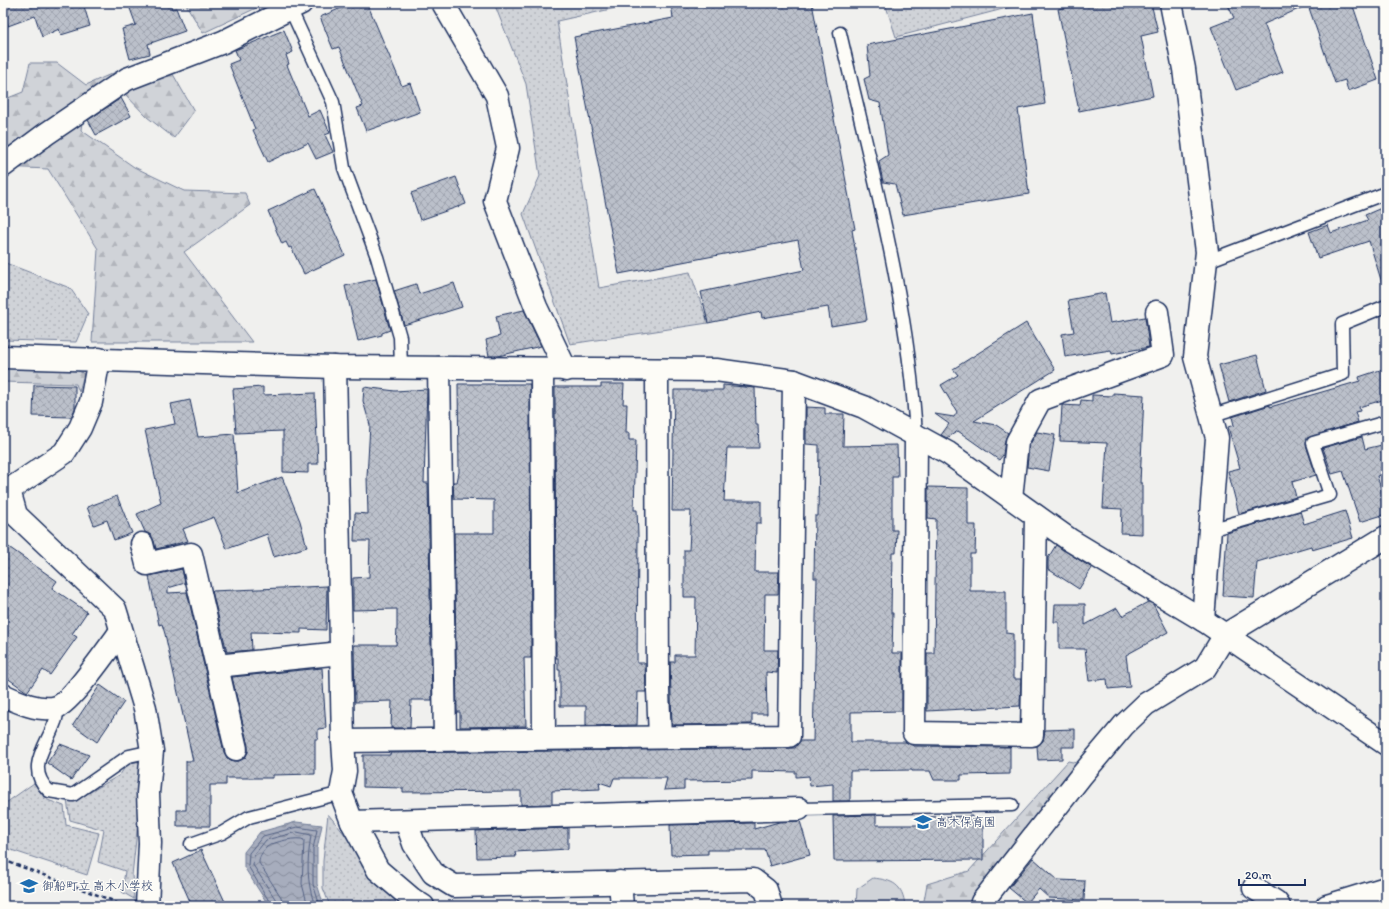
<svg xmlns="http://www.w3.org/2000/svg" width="1389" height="909" font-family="Itim,'Klee One',sans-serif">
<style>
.grass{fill:url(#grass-dots);stroke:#76819b}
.forest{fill:url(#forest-firs);stroke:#76819b}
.pitch{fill:#d0d3d8;stroke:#76819b}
.water{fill:url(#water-waves);stroke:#6f7b97}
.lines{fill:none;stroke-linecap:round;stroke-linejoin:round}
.shore{stroke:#536184;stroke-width:1}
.building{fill:url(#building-cross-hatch);stroke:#1b2f5e}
.service-casing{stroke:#1b2f5e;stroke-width:15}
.minor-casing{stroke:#1b2f5e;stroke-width:25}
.tertiary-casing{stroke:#1b2f5e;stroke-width:25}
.path{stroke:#1b2f5e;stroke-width:2.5;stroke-dasharray:4 3;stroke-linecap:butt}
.service{stroke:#fdfcf7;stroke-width:12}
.minor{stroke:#fdfcf7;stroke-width:22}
.tertiary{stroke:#fdfcf7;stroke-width:22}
.labels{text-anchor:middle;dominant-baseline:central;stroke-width:3;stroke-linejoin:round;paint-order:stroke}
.poi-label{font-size:12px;fill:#1b2f5e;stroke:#fdfcf7;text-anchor:start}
</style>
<defs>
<pattern id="grass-dots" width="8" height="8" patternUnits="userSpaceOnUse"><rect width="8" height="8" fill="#d0d3d8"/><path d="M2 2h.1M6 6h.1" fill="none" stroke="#b2b5bc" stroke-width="1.8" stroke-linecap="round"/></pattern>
<pattern id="forest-firs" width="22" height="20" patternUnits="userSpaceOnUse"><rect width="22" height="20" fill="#d0d3d8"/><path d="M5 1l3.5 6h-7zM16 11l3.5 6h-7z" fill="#b2b5bc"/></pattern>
<pattern id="water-waves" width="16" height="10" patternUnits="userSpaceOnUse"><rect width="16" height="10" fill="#a7adbd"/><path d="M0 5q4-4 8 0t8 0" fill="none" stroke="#878d9d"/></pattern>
<pattern id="building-cross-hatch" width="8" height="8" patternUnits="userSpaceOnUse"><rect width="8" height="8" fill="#bbc0ca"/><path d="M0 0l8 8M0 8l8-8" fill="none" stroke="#a0a5b0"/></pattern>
</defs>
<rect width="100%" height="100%" fill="#f0f0ee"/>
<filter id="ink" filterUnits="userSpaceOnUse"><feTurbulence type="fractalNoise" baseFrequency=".025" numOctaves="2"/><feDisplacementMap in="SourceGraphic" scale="8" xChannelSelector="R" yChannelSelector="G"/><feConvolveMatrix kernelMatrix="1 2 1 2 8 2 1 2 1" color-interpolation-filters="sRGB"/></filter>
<g filter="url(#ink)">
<g class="grass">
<path d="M 494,3 L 638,3 L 557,21 L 599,288 L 690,272 L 708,323 L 570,344 L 523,214 L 540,176 L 526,84 Z"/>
<path d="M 885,3 L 1026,3 L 896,37 Z"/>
<path d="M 3,262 L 70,288 L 88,314 L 76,342 L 3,340 Z"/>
<path d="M 145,760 L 132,875 L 134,899 L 122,892 L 125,871 L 98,862 L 104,830 L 70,820 L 67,800 L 78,799 L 120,775 L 127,764 Z"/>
<path d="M 34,783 L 45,799 L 64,806 L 66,825 L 99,833 L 87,875 L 8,849 L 3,840 L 3,805 Z"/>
<path d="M 328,814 L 399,901 L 397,906 L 330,906 L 323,888 L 323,861 Z"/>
</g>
<g class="forest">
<path d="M 185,3 L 267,3 L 203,33 Z"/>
<path d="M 143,60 L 170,69 L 194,111 L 174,138 L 147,117 L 124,93 L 84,107 L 81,130 L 134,167 L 184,191 L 245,193 L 250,205 L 184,252 L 252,342 L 92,342 L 98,249 L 48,169 L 3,167 L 3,100 L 23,92 L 30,63 L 57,63 L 86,85 Z"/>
<path d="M 3,367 L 77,370 L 84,374 L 79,392 L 76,384 L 3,382 Z"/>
<path d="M 1068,761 L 1082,764 L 974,906 L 923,906 L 927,884 L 969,871 Z"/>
</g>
<path class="pitch" d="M 873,878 C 892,880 903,884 905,906 L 856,906 L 857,889 Z"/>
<path class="water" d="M 296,822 L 322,825 L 317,849 L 317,884 L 324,906 L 269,906 L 244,867 L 244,852 L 260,832 Z"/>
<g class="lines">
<g class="shore">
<path d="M 272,906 L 248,866 L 249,853 L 263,836 L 297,827 L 317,830 L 313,849 L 313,884 L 320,906"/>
<path d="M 277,906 L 276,900 L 253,865 L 254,855 L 266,840 L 297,832 L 311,835 C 307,862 306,880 315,906"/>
<path d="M 283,906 L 281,897 L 259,863 C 259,857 262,852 267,847 C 272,842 299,836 304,840 L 302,884 L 308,906"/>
</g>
</g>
<g class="building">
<path d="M 3,3 L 83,3 L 90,26 L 61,35 L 59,29 L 42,37 L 35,16 L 8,26 L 3,14 Z"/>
<path d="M 128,3 L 170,3 L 172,9 L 176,8 L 185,31 L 148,44 L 150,54 L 130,59 L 122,29 L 136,25 Z"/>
<path d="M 353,3 L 367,3 L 402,86 L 410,83 L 420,112 L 366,131 L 357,108 L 363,106 L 339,47 L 333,49 L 320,17 Z"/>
<path d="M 671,3 L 812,3 L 855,229 L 852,230 L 867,320 L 831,326 L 828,307 L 762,318 L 761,312 L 708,323 L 701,292 L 804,270 L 798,240 L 619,274 L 574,37 L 673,18 Z"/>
<path d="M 1088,3 L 1151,3 L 1158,32 L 1141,36 L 1153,96 L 1079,111 L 1058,9 Z"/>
<path d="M 1227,3 L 1352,3 L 1378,80 L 1348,91 L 1345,80 L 1335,83 L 1308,5 L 1264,24 L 1283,72 L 1236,90 L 1211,27 L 1234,18 Z"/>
<path d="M 1033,13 L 1045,104 L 1018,109 L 1029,194 L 903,215 L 895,184 L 883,182 L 881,172 L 879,161 L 888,155 L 880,103 L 869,100 L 864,79 L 870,76 L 867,45 Z"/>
<path d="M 284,30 L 293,52 L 286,55 L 289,64 L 287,65 L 308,116 L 320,110 L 330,133 L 325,135 L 333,152 L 316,159 L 308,143 L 268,162 L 253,130 L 255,129 L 229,64 L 239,60 L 235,50 Z"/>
<path d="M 121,98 L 131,116 L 96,135 L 88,120 Z"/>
<path d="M 456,177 L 466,204 L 420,220 L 411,193 Z"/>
<path d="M 315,189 L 345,255 L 304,274 L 291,247 L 289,248 L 286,242 L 282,244 L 268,211 Z"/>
<path d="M 1386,206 L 1386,282 L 1382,283 L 1369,241 L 1318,258 L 1309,232 L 1328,225 L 1331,233 L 1368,220 L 1365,215 Z"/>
<path d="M 376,279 L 390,330 L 382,333 L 382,335 L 358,341 L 345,286 Z"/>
<path d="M 454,283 L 462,307 L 404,325 L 394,291 L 416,284 L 419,294 Z"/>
<path d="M 1105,293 L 1110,323 L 1145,317 L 1149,347 L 1112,354 L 1111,350 L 1065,357 L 1062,334 L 1074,332 L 1068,300 Z"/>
<path d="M 524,310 L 541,346 L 498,356 L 489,356 L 486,340 L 500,336 L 496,316 Z"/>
<path d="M 1026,323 L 1055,370 L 974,421 L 996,425 L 1008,433 L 1005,440 L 1003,455 L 999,460 L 958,431 L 947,438 L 941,435 L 949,424 L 935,414 L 954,417 L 957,412 L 941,385 L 958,375 L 953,369 Z"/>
<path d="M 1257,355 L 1266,390 L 1229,402 L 1219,365 Z"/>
<path d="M 1386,368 L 1386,399 L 1359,407 L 1360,411 L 1355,412 L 1358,422 L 1307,438 L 1306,445 L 1316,475 L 1292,482 L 1296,497 L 1239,514 L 1228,471 L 1240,468 L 1228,427 L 1234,425 L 1232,417 L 1270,405 L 1270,407 L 1360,381 L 1359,377 Z"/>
<path d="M 458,384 L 530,384 L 531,658 L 524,658 L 526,726 L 460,727 L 460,712 L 457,712 L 454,533 L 494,533 L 494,500 L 454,499 L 453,482 L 457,482 L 459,472 Z"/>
<path d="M 601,384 L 624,384 L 623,404 L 627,404 L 626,433 L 629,433 L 629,440 L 636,440 L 634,510 L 637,510 L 638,536 L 637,663 L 645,663 L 646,692 L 638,692 L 637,725 L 586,726 L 586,706 L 560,706 L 560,670 L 558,670 L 558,658 L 556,658 L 555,387 L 601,387 Z"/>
<path d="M 34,385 L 75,386 L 75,409 L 71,417 L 33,416 Z"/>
<path d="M 723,385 L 755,388 L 756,425 L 758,425 L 759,448 L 727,448 L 724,501 L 761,501 L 761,523 L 756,523 L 755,572 L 779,572 L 778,594 L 765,594 L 764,650 L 778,650 L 777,673 L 766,672 L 767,714 L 752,714 L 752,724 L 672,725 L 670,662 L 675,662 L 675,655 L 695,655 L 696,597 L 684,597 L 684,550 L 689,550 L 691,511 L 672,511 L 674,390 L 723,390 Z"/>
<path d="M 263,387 L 263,395 L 315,393 L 318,464 L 308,464 L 308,473 L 283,472 L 283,431 L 236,433 L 233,389 Z"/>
<path d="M 364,387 L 395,391 L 427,389 L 424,483 L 428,483 L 432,700 L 411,700 L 410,728 L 391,728 L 392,701 L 355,702 L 354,645 L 396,645 L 397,627 L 397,609 L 353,610 L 353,578 L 369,577 L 370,541 L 354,541 L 355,513 L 368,514 L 367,477 L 370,425 L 363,401 Z"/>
<path d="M 1113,393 L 1144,395 L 1140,483 L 1142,483 L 1142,534 L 1121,533 L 1122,509 L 1103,508 L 1107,443 L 1060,441 L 1062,405 L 1080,406 L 1081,400 L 1092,401 L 1092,395 L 1113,396 Z"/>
<path d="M 190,400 L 198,437 L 234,434 L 238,493 L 282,477 L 300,521 L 307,547 L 274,557 L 267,534 L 227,549 L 214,517 L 183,529 L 188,541 L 156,549 L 154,541 L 151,535 L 145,532 L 137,514 L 161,503 L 145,430 L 175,424 L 171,404 Z"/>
<path d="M 806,407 L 825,408 L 825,414 L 844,414 L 843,446 L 897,445 L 898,477 L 892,477 L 892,530 L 897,530 L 896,553 L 892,553 L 891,613 L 893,613 L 892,653 L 902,653 L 902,711 L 851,712 L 851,742 L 906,742 L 914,746 L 1010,747 L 1010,774 L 961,775 L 961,780 L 934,780 L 930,771 L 912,771 L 912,770 L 850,771 L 850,801 L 833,801 L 833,784 L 810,786 L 809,776 L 796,777 L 796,772 L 752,771 L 752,780 L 684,781 L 684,789 L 664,790 L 667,778 L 614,778 L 611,786 L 599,782 L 600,789 L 552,791 L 552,804 L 521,805 L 521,791 L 403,792 L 403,788 L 363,787 L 363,755 L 390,755 L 390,753 L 795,748 L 800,741 L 813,741 L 817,578 L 814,578 L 815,516 L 818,516 L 819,445 L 806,444 Z"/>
<path d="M 1037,432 L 1055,435 L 1049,471 L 1027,467 L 1029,446 Z"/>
<path d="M 1362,437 L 1365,449 L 1386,444 L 1386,473 L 1377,476 L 1386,504 L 1386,514 L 1360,522 L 1343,471 L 1332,474 L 1323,448 Z"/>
<path d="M 928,487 L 968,488 L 968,525 L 976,525 L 975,554 L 970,554 L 970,591 L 1006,591 L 1006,633 L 1013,634 L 1013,679 L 1021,679 L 1020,706 L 927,711 L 927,653 L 934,653 L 936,519 L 928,518 Z"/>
<path d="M 117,496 L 132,533 L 114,540 L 107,520 L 94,525 L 87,507 Z"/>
<path d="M 1300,511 L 1304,524 L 1345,511 L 1353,538 L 1312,550 L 1311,546 L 1257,562 L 1254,598 L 1223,596 L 1227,533 Z"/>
<path d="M 3,543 L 57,581 L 52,588 L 87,612 L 72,634 L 77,637 L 50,675 L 43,670 L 27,692 L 3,675 Z"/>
<path d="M 1056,545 L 1092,568 L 1079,589 L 1048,569 L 1048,558 Z"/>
<path d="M 182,569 L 185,583 L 168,588 L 168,593 L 187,592 L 224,752 L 227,758 L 233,761 L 239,761 L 245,758 L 248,752 L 248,746 L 232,677 L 322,668 L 326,728 L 318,729 L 318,739 L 315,739 L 315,774 L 273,775 L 273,778 L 226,778 L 226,785 L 210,785 L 210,826 L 177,826 L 177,810 L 186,810 L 186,761 L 193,761 L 165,634 L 162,624 L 159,625 L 149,576 Z"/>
<path d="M 327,586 L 326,630 L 301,629 L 301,633 L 251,632 L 252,650 L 227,652 L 212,591 Z"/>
<path d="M 1148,602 L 1153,604 L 1168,632 L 1126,655 L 1130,687 L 1108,689 L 1107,679 L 1089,681 L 1085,649 L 1059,649 L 1059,622 L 1054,622 L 1055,604 L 1085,604 L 1085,625 L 1117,608 L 1122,616 Z"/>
<path d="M 100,685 L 124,702 L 97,742 L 73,725 Z"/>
<path d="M 1075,729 L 1075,747 L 1062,747 L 1062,759 L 1038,760 L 1037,746 L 1043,741 L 1045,730 Z"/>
<path d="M 60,744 L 89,755 L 71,780 L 47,763 Z"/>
<path d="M 876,815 L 876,825 L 921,825 L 921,817 L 972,816 L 972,826 L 983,826 L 983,860 L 834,861 L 833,816 Z"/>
<path d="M 800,821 L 810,855 L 770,866 L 765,850 L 708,850 L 708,854 L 671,855 L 670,825 L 754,823 L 754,829 L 779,822 Z"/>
<path d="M 568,828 L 568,849 L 515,852 L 516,857 L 477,858 L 476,831 Z"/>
<path d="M 201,850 L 227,906 L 192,906 L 173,863 Z"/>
<path d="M 1033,858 L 1058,880 L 1085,881 L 1084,900 L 1049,898 L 1039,889 L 1027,903 L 1009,888 Z"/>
</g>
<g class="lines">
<g class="service-casing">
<g id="service">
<path d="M 290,8 L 333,102 L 344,168 L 377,257 L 400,337 L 401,368"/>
<path d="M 840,33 C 870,163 909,302 916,436"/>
<path d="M 1205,262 L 1386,193"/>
<path d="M 1210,416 L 1343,374 L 1342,324 L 1386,306"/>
<path d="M 1210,530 L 1330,495 L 1313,443 L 1386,422"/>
<path d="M 57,707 C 57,712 57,718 55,722 C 46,747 25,768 49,791 L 73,795 L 129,756 L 152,751"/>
<path d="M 799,809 L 1012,805"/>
<path d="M 191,844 L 222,833 L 249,817 L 341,793"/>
</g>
</g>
<g class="minor-casing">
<g id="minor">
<path d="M 443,3 L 497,96 L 508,148 L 495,201 L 536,307 L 566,370"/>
<path d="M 1171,3 L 1184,69 L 1207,252 L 1195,357 L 1217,438 L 1203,620"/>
<path d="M 3,166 L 46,134 L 127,79 L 223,42 L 301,3"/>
<path d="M 99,359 L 91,402 L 80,428 L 64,453 L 9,490 L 16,515 L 115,609 L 145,708 L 152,751 L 148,793 L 150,843 L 147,906"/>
<path d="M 335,367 L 343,741 L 345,771 L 341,793 L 352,822 L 378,870 L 412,899 L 423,906"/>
<path d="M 439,368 L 445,739"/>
<path d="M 542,370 L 544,738"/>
<path d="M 657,370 L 658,691 L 660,737"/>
<path d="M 916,436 L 914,733 L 1032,735 L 1036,516"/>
<path d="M 1011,498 L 1017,442 L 1040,400 L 1163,355 L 1157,312"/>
<path d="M 142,544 L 147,564 L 191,554 L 236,749"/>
<path d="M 217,666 L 341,653"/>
<path d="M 3,695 C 18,702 40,712 57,707 C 71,702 110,646 121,631"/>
<path d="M 343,741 L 789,736 L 794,381"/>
<path d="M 406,821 L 414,844 L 433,873 L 454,886 L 753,880 L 766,890 L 771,906"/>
<path d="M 352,822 L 799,809"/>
<path d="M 620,882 L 622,906"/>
<path d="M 1254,888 L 1276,902 L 1279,906"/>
<path d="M 981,906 L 982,902 L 1081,776 L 1124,725 L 1146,704 L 1205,668 L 1225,635 L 1386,537"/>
<path d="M 1327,906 L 1386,888"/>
</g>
</g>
<g class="tertiary-casing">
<path id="tertiary" d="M 3,357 L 335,367 L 716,370 L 794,381 L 864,407 L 948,453 L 1070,540 L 1203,620 L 1386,744"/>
</g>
<path class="path" d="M 3,860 L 111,900 L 122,906"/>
<use href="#service" class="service"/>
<use href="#minor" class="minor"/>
<use href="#tertiary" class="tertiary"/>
</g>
</g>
<defs>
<g id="school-bare" transform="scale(1.38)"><path d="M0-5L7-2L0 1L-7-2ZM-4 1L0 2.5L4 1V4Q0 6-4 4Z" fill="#1f6fb2" stroke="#fdfcf7" stroke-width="2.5" paint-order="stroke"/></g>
</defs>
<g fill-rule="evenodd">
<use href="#school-bare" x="923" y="822"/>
<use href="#school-bare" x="29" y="886"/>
</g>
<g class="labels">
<g class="poi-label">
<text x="936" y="822">高木保育園</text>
<text x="42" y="886">御船町立 高木小学校</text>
</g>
</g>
<rect width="1389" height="909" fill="none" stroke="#fdfcf7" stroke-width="16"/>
<rect x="8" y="8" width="1373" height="893" fill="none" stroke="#1b2f5e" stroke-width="1.5" filter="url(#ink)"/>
<path d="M1239 879v6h66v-6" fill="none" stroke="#1b2f5e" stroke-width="2"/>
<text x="1245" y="879" font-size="12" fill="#1b2f5e" stroke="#fdfcf7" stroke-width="3" paint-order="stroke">20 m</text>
</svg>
